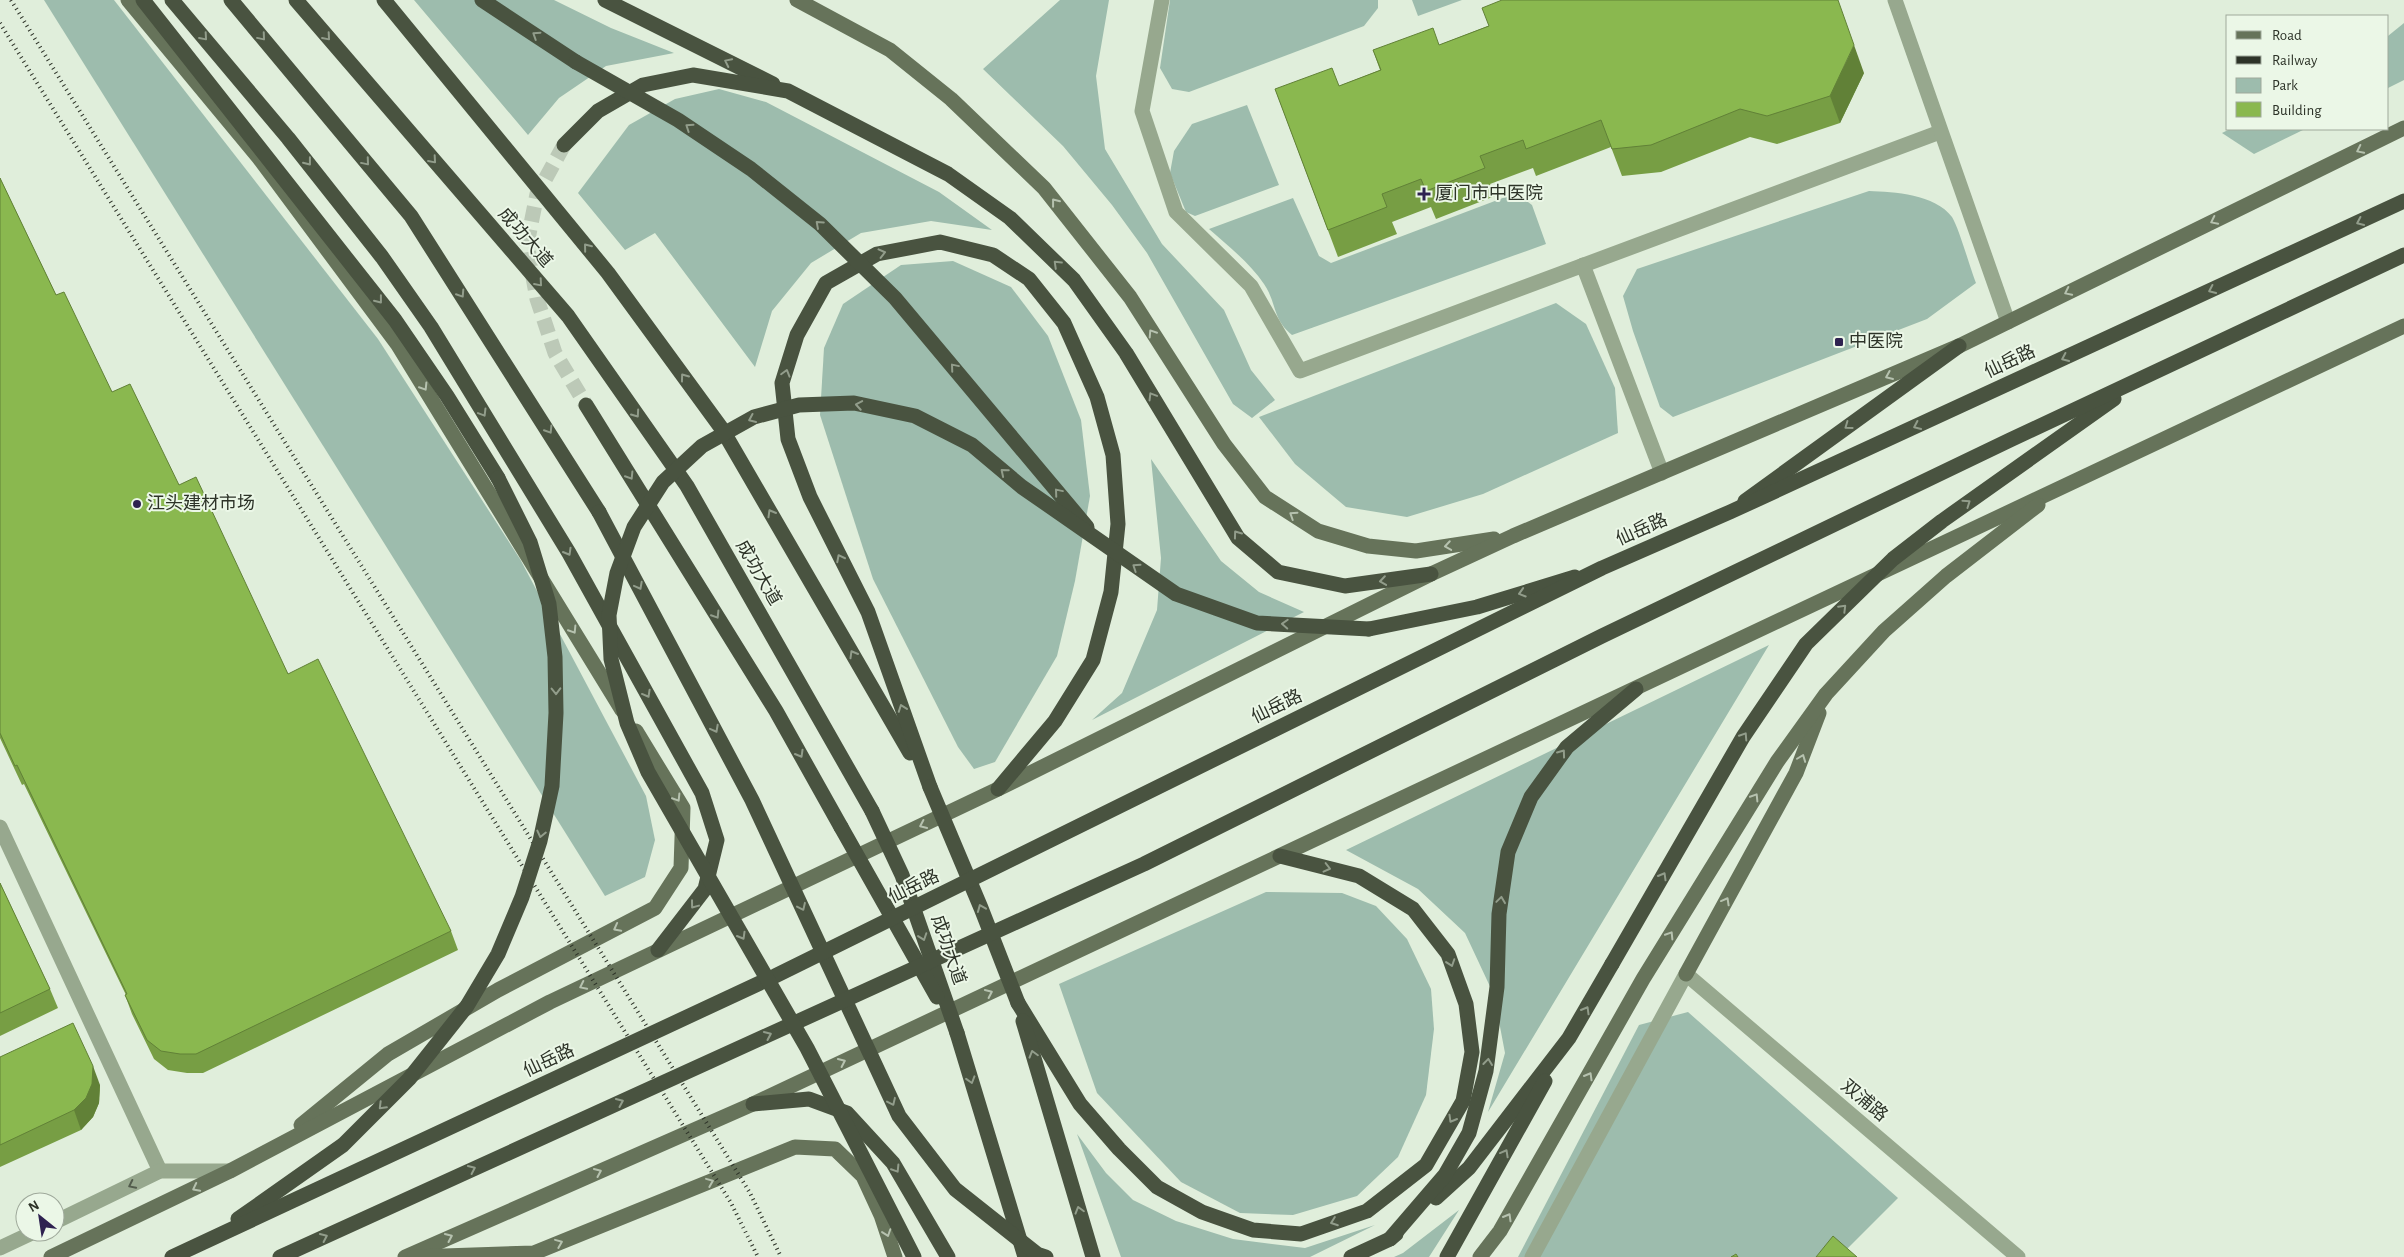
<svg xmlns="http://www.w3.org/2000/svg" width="2404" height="1257" font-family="'Alegreya Sans','Noto Sans SC',sans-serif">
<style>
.green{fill:#9dbcad}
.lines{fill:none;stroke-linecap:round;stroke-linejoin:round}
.highway-tunnel{stroke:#bcc9b7;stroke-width:15;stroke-dasharray:15 8;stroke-linecap:butt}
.minor{stroke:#97a88e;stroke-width:15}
.major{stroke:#66735a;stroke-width:15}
.highway{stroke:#495340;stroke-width:15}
.rail{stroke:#2d3328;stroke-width:4;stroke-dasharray:1 4;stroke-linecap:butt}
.highway-bridge{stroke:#495340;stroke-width:15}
.wall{fill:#779e44}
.shaded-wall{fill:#618137}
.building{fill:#8ab84f;stroke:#618137}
.oneway{stroke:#929d8b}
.oneway2{stroke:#b6c2af}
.oneway3{stroke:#525c4c}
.poi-dot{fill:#2e2250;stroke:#ebf7e7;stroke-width:2}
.labels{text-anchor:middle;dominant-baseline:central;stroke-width:4;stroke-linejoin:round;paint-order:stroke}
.poi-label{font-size:18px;fill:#2d3328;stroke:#ebf7e7;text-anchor:start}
.street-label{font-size:18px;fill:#2d3328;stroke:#ebf7e7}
</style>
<rect width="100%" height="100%" fill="#e0eedb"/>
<g class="green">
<path d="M 44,0 L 114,0 L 378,339 L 520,559 L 646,796 L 655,840 L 645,877 L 605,896 Z"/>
<path d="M 414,0 L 554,0 L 611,28 L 674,53 L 606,66 L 559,98 L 528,135 Z"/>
<path d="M 1060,0 L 1109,0 L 1096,76 L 1105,149 L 1162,244 L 1224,310 L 1251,370 L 1275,400 L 1252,418 L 1233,404 L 1147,253 L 1112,205 L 1063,146 L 983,69 Z"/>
<path d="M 1170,0 L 1378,0 L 1378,8 L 1364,26 L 1189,92 L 1172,89 L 1160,68 Z"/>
<path d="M 1412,0 L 1462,0 L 1418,16 Z"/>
<path d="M 2404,23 L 2404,80 L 2388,88 L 2388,36 Z"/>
<path d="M 719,89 L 766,102 L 939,192 L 992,230 L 931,221 L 861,233 L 811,263 L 772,311 L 755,367 L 655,233 L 625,250 L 578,193 L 629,125 L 675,99 Z"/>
<path d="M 1247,105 L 1279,185 L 1195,216 L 1186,212 L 1170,173 L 1174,151 L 1192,124 Z"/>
<path d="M 2230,129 L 2305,129 L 2254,154 L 2222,133 Z"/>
<path d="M 1869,191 C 1894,192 1935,194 1952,217 C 1959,228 1970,268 1976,283 L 1927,319 L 1673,417 L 1660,407 L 1633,331 L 1623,296 L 1637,269 Z"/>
<path d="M 1516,193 L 1532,205 L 1546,244 L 1292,335 C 1272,319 1277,303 1264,284 C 1250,263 1228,246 1209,229 L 1293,198 L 1319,256 L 1331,263 Z"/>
<path d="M 953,261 L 1011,287 L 1048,336 L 1081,420 L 1090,496 L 1075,581 L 1057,656 L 995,762 L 974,769 L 958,747 L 873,579 L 820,415 L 824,348 L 843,304 L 901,265 Z"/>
<path d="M 1556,303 L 1586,324 L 1615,388 L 1618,433 L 1483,494 L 1407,517 L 1346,507 L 1295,464 L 1259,417 Z"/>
<path d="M 1151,459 L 1221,561 L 1259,592 L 1304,612 L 1092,720 L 1122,693 L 1157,610 L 1161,558 Z"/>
<path d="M 1769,645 L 1488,1112 L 1505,1053 L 1494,995 L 1465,933 L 1418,889 L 1346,850 Z"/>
<path d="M 1266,892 L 1342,893 L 1376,906 L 1407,939 L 1431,989 L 1434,1029 L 1426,1095 L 1398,1157 L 1357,1196 L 1293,1215 L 1240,1213 L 1181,1182 L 1097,1093 L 1059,984 Z"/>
<path d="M 1688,1012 L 1898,1198 L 1839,1257 L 1518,1257 L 1639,1025 Z"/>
<path d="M 1077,1134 L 1106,1173 L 1133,1200 L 1176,1221 L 1233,1239 L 1305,1248 L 1375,1225 L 1310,1257 L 1121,1257 Z"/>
<path d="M 1459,1210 L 1429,1257 L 1394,1257 L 1403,1253 Z"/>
</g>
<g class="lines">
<path class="highway-tunnel" d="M 564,145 L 537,194 L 527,244 L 537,299 L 555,353 L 586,405"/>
<g class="minor">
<path d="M 1162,0 L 1142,111 L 1176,212 L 1251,286 L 1300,371 L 1940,132"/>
<path d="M 1895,0 L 2008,322"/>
<path d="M 1583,265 L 1662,473"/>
<path d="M 0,827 L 160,1171"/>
<path d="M 55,1222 L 160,1171 L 230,1171"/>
<path d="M 0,1248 L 34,1232"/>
<path d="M 1532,1257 L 1686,974 L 2018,1257"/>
</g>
<g class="major">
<path d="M 128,0 L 259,158 L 398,345 L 622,710"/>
<path d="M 797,0 L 890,50 L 951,99 L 1044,188 L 1130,297 L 1224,444 L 1265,497 L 1318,531 L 1368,546 L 1416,551 L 1494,539"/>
<path d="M 1686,974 L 1796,773 L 1819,713"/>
<path d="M 301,1125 L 388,1054 L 498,990 L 655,908 L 681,868 L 683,808 L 636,731"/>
<path d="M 51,1257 L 230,1171 L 550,1002 L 998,789 L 1431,574 L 1513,536 L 1959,346 L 2404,128"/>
<path d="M 405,1257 L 753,1104 L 2404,326"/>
<path d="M 414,1257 L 534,1253 L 795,1147 L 835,1149 L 863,1176 L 881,1215 L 895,1257"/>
<path d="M 1480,1257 L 1500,1231 L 1643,979 L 1777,762 L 1826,694 L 1884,631 L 1946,576 L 2038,505"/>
</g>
<g class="highway">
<path d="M 143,0 L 395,320 L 447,396 L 498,478"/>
<path d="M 172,0 L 288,138 L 382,257 L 431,327 L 569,553 L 702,793 L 717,840 L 705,889 L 658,950"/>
<path d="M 231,0 L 411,216 L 599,512"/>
<path d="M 296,0 L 568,316 L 687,486 L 872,811"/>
<path d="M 384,0 L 608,273 L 722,429 L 910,753"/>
<path d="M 482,0 L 576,62"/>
<path d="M 605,0 L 773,84"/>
<path d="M 564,145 L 598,111 L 643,85 L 693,75 L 788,91 L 948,174 L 1010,218 L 1074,280 L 1126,353 L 1238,538 L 1278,572 L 1345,586 L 1431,574"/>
<path d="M 586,405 L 776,711 L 841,827"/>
<path d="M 1745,501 L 1959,346"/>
<path d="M 1369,629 L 1477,607 L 1575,577"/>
<path d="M 930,787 L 868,612 L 810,497 L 788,439 L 782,383 L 797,335 L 826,283 L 877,254 L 940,242 L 993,255 L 1029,279 L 1064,323 L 1097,397 L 1113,455 L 1118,524 L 1111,592 L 1093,660 L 1055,721 L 998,789"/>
<path d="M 1018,1003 L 1080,1104 L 1119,1149 L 1157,1187 L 1202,1212 L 1253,1230 L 1301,1234 L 1367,1211 L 1426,1165 L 1463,1101 L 1472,1052 L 1466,1004 L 1448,954 L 1413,909 L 1359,876 L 1280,856"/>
<path d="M 1023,1021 L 1093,1257"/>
<path d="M 957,1033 L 1025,1257"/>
<path d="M 753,1104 L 809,1099 L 847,1113 L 893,1163 L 948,1257"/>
<path d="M 1436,1198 L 1469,1168 L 1569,1038 L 1612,964"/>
<path d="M 1390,1239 L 1445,1175 L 1469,1133 L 1486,1071 L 1497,987 L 1499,914 L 1508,852 L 1531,797 L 1567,747 L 1636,689"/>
<path d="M 1351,1257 L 1390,1239 L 1396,1234"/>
<path d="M 1447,1257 L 1545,1081"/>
</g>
<g class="rail">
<path d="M 11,0 L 750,1193 L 781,1257"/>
<path d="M 0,23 L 731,1203 L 758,1257"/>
</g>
<g class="highway-bridge">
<path d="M 576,62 L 678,120 L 751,169 L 820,224 L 895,298 L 1087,527"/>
<path d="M 599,512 L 752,800 L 899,1116 L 955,1189 L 1037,1254 L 1046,1257"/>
<path d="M 930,787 L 981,908 L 1018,1003"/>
<path d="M 872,811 L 902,875 L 957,1033"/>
<path d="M 841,827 L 937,997"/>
<path d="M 1612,964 L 1743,737 L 1806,644 L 1893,559 L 1942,521 L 2114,399"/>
<path d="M 238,1219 L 343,1145 L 409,1079 L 467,1006 L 498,954 L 522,897 L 540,841 L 552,786 L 556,713 L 555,657 L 549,604 L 530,542 L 498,478"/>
<path d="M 172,1257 L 775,976 L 1602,568 L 1730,512 L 2404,201"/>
<path d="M 280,1257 L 1144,864 L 1602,636 L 2010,440 L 2404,255"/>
<path d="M 914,1257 L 807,1048 L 648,772 L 627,723 L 611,659 L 609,615 L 617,573 L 634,527 L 663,482 L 702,446 L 754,417 L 799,405 L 854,403 L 915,416 L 972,445 L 1022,487 L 1176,594 L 1257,623 L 1369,629"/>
</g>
</g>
<g class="wall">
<path d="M 1488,26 L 1864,73 L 1840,123 L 1777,144 L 1750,137 L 1661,172 L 1622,176 L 1611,147 L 1536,176 L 1533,168 L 1490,184 L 1495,196 L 1436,219 L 1431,207 L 1392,222 L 1397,234 L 1338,257 L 1275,89 L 1339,86 L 1380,70 L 1373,50 L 1439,45 Z"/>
<path d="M 0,178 L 56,295 L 112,392 L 179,485 L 288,674 L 451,931 L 458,950 L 203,1073 L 187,1073 L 168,1070 L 154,1059 L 132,1014 L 125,995 L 126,995 L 24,784 L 22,785 L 0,738 Z"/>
<path d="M 0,883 L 50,989 L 58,1008 L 0,1036 Z"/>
<path d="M 0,1057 L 100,1085 L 99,1103 L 93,1117 L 81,1130 L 0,1167 Z"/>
</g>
<g class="shaded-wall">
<path d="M 1854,45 L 1864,73 L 1840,123 L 1830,96 Z"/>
<path d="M 93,1066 L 100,1085 L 99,1103 L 93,1117 L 81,1130 L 74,1110 Z"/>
</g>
<g class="building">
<path d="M 1502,0 L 1838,0 L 1854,45 L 1830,96 L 1767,116 L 1740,109 L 1651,145 L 1612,149 L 1601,120 L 1526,149 L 1523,140 L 1480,156 L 1485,168 L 1426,191 L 1421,179 L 1382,194 L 1387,207 L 1328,230 L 1275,89 L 1332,68 L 1339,86 L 1381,70 L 1373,50 L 1433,28 L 1439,45 L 1489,26 L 1482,8 Z"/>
<path d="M 0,178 L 56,295 L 64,292 L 112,392 L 130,384 L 179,485 L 196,477 L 288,674 L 318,659 L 451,931 L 196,1054 L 180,1054 L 161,1051 L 147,1040 L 125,995 L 127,994 L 17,765 L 15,766 L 0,733 Z"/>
<path d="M 0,883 L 50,989 L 0,1013 Z"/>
<path d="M 73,1023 L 93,1066 L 92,1084 L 86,1098 L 74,1110 L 0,1145 L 0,1057 Z"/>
<path d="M 1833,1236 L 1857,1257 L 1816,1257 Z"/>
<path d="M 1736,1254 L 1738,1257 L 1731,1257 Z"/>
</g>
<defs><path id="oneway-chevron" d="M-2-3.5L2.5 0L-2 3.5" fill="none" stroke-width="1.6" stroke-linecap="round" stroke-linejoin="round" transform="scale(1.25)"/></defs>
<g class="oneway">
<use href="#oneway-chevron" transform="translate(536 35) rotate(-147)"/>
<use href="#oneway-chevron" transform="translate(204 37) rotate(49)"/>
<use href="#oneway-chevron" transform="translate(262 37) rotate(50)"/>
<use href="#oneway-chevron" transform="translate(327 37) rotate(49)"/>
<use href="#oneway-chevron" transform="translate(728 62) rotate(-154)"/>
<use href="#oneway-chevron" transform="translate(689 127) rotate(-146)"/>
<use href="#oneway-chevron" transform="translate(433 160) rotate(49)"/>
<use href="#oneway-chevron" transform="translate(308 162) rotate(52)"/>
<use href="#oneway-chevron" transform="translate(366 162) rotate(50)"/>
<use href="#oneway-chevron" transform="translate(2360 222) rotate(155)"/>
<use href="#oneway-chevron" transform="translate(819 224) rotate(-138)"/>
<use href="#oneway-chevron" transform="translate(587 247) rotate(-129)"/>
<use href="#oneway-chevron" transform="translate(882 253) rotate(-14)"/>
<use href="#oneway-chevron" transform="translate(1057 264) rotate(-136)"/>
<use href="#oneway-chevron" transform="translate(539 283) rotate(49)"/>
<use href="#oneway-chevron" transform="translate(2212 290) rotate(155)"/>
<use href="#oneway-chevron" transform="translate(461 294) rotate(57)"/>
<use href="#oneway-chevron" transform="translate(379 300) rotate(52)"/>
<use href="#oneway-chevron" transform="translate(2065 358) rotate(155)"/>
<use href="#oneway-chevron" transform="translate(954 367) rotate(-130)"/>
<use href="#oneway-chevron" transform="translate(786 373) rotate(-74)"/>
<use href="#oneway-chevron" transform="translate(684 377) rotate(-126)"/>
<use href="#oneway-chevron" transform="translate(1152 396) rotate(-121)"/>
<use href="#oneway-chevron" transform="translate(859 405) rotate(-170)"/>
<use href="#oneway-chevron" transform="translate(483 413) rotate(59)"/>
<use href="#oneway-chevron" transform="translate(636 414) rotate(55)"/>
<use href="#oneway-chevron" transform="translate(752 419) rotate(156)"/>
<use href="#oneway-chevron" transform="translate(1848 426) rotate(144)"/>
<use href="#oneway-chevron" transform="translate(1917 426) rotate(155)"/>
<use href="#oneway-chevron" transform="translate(549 430) rotate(58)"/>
<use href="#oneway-chevron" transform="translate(1004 472) rotate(-140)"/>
<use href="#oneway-chevron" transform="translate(630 476) rotate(58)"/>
<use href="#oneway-chevron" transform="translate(1058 492) rotate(-130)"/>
<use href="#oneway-chevron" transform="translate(1967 503) rotate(-35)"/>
<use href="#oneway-chevron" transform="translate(771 513) rotate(-120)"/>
<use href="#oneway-chevron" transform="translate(1237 534) rotate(-126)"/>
<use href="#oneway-chevron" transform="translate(568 552) rotate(60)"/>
<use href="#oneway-chevron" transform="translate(840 558) rotate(-117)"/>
<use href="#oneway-chevron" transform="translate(1136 567) rotate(-146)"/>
<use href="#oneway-chevron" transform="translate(1383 581) rotate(172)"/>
<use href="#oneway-chevron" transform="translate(639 586) rotate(62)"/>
<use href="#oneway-chevron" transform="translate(1522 593) rotate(163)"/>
<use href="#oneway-chevron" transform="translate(1843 608) rotate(-45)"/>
<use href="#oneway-chevron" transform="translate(716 615) rotate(58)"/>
<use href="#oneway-chevron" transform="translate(1285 624) rotate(-177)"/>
<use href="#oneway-chevron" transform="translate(853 654) rotate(-120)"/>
<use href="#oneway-chevron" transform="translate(556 691) rotate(89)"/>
<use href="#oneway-chevron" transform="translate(647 694) rotate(61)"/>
<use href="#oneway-chevron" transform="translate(902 708) rotate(-110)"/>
<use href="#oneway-chevron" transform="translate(715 729) rotate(62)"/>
<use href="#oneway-chevron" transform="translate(1744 736) rotate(-57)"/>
<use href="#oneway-chevron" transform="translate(1562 753) rotate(-54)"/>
<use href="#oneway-chevron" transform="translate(800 754) rotate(60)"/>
<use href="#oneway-chevron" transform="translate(541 834) rotate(103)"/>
<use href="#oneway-chevron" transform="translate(1327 868) rotate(14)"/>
<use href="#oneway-chevron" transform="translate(1663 876) rotate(-60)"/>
<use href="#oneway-chevron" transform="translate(1501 900) rotate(-82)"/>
<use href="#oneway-chevron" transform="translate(694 905) rotate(127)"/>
<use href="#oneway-chevron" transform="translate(802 907) rotate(65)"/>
<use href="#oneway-chevron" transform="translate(981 908) rotate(-112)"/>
<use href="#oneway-chevron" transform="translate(742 936) rotate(60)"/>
<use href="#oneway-chevron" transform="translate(923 937) rotate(71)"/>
<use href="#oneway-chevron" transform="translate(1451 963) rotate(71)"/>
<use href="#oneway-chevron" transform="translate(1586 1010) rotate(-60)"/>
<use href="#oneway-chevron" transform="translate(768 1035) rotate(-24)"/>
<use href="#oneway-chevron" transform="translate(1033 1054) rotate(-106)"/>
<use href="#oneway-chevron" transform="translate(1488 1062) rotate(-83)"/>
<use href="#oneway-chevron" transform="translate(971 1080) rotate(73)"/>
<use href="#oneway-chevron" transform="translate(620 1102) rotate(-24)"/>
<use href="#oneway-chevron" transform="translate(892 1102) rotate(65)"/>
<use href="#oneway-chevron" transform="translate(382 1106) rotate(135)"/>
<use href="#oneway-chevron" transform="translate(1452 1119) rotate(120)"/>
<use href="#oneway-chevron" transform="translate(1505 1153) rotate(-61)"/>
<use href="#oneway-chevron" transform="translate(472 1169) rotate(-25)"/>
<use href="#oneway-chevron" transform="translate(896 1169) rotate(58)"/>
<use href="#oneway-chevron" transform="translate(1079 1210) rotate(-106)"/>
<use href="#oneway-chevron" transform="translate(1334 1222) rotate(160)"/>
<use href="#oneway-chevron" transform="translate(324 1237) rotate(-25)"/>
</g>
<g class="oneway2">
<use href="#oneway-chevron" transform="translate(2360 150) rotate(154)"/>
<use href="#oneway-chevron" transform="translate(1055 202) rotate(-128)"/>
<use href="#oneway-chevron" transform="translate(2214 221) rotate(154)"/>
<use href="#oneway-chevron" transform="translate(2068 292) rotate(154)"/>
<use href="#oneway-chevron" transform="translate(1152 333) rotate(-123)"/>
<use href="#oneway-chevron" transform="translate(1889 376) rotate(157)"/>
<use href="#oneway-chevron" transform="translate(424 387) rotate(58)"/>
<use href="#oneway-chevron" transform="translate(1293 515) rotate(-147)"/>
<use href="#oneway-chevron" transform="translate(1448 546) rotate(171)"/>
<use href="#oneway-chevron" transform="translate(573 630) rotate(58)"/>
<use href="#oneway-chevron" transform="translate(1802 758) rotate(-69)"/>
<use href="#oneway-chevron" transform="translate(1755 797) rotate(-58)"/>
<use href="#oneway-chevron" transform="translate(677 798) rotate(58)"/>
<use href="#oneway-chevron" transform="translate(923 825) rotate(155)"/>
<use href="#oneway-chevron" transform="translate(1726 901) rotate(-61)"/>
<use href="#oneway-chevron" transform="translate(617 928) rotate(152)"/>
<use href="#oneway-chevron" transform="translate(1670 935) rotate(-58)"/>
<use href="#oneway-chevron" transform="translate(583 986) rotate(154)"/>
<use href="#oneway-chevron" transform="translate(989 993) rotate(-25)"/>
<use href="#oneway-chevron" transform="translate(842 1062) rotate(-25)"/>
<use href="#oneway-chevron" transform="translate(1589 1076) rotate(-60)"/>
<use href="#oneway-chevron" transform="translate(598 1172) rotate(-24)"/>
<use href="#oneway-chevron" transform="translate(710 1182) rotate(-22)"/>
<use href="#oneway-chevron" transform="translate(196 1188) rotate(153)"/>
<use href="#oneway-chevron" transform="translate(1508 1217) rotate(-60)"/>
<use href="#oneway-chevron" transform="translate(887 1233) rotate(71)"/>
<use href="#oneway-chevron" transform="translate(449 1237) rotate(-24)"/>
<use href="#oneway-chevron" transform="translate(559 1243) rotate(-22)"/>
</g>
<use class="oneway3" href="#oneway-chevron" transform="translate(132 1185) rotate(154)"/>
<g class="poi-dot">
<path d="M1421.5 186.5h5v5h5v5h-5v5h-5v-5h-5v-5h5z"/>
<rect x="1834" y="337" width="10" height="10" rx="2.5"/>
<circle cx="137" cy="504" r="5"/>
</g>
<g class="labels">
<g class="poi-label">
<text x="1435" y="194">厦门市中医院</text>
<text x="1849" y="342">中医院</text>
<text x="147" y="504">江头建材市场</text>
</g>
<g class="street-label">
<text transform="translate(525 238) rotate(49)">成功大道</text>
<text transform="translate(2010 362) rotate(-25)">仙岳路</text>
<text transform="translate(1642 530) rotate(-24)">仙岳路</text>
<text transform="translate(758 573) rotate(60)">成功大道</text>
<text transform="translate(1277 707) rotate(-26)">仙岳路</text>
<text transform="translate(914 887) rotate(-26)">仙岳路</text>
<text transform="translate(948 950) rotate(71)">成功大道</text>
<text transform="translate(549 1061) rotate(-25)">仙岳路</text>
<text transform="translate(1864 1101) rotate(40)">双浦路</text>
</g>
</g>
<rect x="2226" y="15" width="162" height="115" fill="#ebf7e7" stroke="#9fa99b"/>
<rect x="2236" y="31" width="25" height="8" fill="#66735a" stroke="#9fa99b"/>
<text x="2272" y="40" font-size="15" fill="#2d3328">Road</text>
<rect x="2236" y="56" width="25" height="8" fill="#2d3328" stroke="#9fa99b"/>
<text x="2272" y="65" font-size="15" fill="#2d3328">Railway</text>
<rect x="2236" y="78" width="25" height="15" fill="#9dbcad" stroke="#9fa99b"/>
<text x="2272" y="90" font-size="15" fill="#2d3328">Park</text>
<rect x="2236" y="102" width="25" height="15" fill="#8ab84f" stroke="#9fa99b"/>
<text x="2272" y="115" font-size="15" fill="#2d3328">Building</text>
<g transform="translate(40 1217) rotate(330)"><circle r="24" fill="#ebf7e7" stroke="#9fa99b"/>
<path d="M0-4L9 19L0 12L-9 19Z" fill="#2e2250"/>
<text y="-8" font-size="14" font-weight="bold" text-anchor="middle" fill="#2d3328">N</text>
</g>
</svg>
